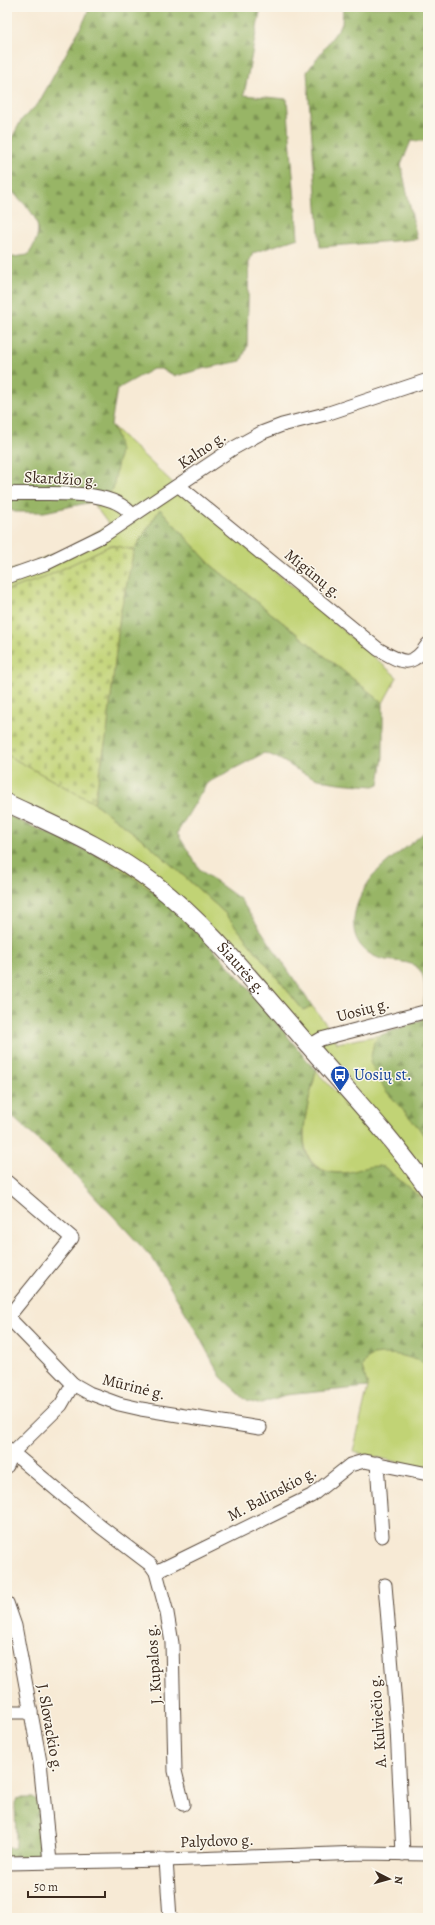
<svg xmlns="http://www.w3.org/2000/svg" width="435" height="1925" font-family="Alegreya,serif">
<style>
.grass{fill:#c1d375;stroke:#7e7e4a}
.forest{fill:url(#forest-firs);stroke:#6a7042}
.cemetery{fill:url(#cemetery-stones);stroke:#7e7e4a}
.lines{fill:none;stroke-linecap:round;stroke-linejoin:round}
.minor-casing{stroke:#574739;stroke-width:15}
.major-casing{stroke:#574739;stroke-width:19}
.minor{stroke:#fff;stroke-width:13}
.major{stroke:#fff;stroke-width:17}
.labels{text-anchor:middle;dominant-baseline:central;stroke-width:3;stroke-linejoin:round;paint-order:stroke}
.street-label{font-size:16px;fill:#3b2a1e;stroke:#fbf7ec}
.transit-label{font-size:16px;fill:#164399;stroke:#fbf7ec;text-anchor:start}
</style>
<defs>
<pattern id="forest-firs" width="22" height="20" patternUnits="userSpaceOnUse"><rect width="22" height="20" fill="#98b566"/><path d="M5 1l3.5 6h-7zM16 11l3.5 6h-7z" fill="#7d9353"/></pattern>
<pattern id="cemetery-stones" width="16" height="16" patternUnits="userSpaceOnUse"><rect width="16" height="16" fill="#c1d375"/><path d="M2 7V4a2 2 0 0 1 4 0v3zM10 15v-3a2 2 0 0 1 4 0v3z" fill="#a7b565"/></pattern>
</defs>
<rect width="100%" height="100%" fill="#fbf7ec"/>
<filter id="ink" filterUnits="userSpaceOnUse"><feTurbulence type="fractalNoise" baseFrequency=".025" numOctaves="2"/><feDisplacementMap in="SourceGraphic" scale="8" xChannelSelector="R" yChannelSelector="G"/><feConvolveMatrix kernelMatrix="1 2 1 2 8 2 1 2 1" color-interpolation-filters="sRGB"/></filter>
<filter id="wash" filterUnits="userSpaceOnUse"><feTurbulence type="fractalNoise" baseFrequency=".012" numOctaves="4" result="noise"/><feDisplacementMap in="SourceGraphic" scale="16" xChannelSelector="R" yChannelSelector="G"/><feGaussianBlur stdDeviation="0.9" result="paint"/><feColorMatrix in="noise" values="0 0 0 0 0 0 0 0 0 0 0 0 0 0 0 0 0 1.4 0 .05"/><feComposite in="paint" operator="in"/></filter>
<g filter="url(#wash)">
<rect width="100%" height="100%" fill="#f7ead5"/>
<g class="grass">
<path d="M 111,425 L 174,484 L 397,677 L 383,703 L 211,565 L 160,509 L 134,550 L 111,545 L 44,578 L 7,590 L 7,572 L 67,549 L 109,525 L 92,502 L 106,496 L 117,437 Z"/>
<path d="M 7,755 L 94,803 L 146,842 L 225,913 L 303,1010 L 312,1006 L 330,1029 L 337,1043 L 381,1035 L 374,1042 L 419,1128 L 428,1142 L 428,1173 L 218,934 L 7,796 Z"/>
<path d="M 316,1071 L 382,1141 L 414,1182 L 428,1204 L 384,1167 C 369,1169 352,1174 338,1173 C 284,1170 309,1103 316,1071 Z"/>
<path d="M 382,1353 L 405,1355 L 428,1365 L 428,1469 L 353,1452 L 368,1387 L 362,1367 L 369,1356 Z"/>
</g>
<g class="forest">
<path d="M 90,7 L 261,7 L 244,95 L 287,99 L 298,238 L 253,253 L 249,262 L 247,347 L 241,361 L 202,369 L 176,376 L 161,369 L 153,369 L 117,389 L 111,425 L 117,437 L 120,451 L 113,489 L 106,496 L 92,502 L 44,512 L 15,512 L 7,508 L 7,258 L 28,255 C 51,222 29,210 7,186 L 7,147 L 22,119 L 38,104 L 84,21 Z"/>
<path d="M 343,7 L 428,7 L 428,141 L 411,141 L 401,165 L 417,239 L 320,247 L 307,72 L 342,24 Z"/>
<path d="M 160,509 L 211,565 L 383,703 L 383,757 L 379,784 L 374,786 C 354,784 329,784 310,776 C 294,770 281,757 264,753 L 207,783 L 177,833 L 200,870 L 240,899 L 312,1006 L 303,1010 L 225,913 L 146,842 L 94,803 L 107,733 L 120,614 L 134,550 Z"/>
<path d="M 7,815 C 49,835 96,851 134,878 C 203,926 263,1007 316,1071 C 309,1103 283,1172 338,1173 C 354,1174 369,1163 384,1167 L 428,1204 L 428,1365 C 408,1356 391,1351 369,1356 L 362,1367 L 368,1387 L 285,1395 L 258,1404 L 247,1401 L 221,1377 L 190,1320 L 153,1259 L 64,1163 L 7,1112 Z"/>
<path d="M 428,828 L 428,1142 L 419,1128 L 386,1091 L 370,1062 L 374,1042 L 381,1035 L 422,1020 C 423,1006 429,980 419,969 C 411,960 392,962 381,959 C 340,945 352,903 373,876 C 389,857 411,847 428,828 Z"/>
<path d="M 21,1798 L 33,1798 L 38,1802 L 43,1853 L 42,1856 L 7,1858 L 7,1848 L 14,1848 L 16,1843 L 15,1803 L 17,1799 Z"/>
</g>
<path class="cemetery" d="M 111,545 L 134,550 L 120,614 L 107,733 L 94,803 L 7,755 L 7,590 L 44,578 Z"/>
</g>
<g filter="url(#ink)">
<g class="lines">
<g class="minor-casing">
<g id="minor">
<path d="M 179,486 L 378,649 C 401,662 411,670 428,644"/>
<path d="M 7,493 C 41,496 110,485 132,515"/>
<path d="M 7,577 L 47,563 L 104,535 L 232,449 L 261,433 L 282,425 L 329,413 L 428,380"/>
<path d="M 309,1046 L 321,1039 L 428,1011"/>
<path d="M 7,1182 L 72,1238 L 8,1317"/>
<path d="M 7,1316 L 73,1384 L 89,1393 L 119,1404 L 141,1409 L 260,1428"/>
<path d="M 7,1448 L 101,1527 L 151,1565 L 156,1572 L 167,1613 L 172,1643 L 175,1771 L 183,1804"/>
<path d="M 377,1463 L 382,1536"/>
<path d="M 7,1466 L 13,1452 L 61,1405 L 73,1384"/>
<path d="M 156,1572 L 311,1496 L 350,1465 L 364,1461 L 428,1474"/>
<path d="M 385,1585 L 397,1728 L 403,1854"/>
<path d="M 7,1603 L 15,1626 L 40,1762 L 50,1862"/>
<path d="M 7,1712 L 31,1712"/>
<path d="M 166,1860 L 170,1918"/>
<path d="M 7,1863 L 166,1860 L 362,1853 L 428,1854"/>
</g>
</g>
<g class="major-casing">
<g id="major">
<path id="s1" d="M 7,803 C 58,827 110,849 155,884 C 209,926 252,981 297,1032 C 341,1084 389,1133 428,1189"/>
</g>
</g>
<use href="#minor" class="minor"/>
<use href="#major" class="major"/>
</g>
</g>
<defs>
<g id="bus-pin" transform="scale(1)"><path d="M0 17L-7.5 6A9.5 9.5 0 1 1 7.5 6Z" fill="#1a4fb4" stroke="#fbf7ec"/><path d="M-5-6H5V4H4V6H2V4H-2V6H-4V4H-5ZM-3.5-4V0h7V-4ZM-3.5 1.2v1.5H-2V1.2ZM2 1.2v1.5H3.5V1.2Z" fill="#fff"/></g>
</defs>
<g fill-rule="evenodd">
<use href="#bus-pin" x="340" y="1075"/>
</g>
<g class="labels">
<g class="street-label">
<text transform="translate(202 450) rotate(-34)">Kalno g.</text>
<text transform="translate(61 479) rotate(3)">Skardžio g.</text>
<text transform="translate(313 574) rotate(39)">Migūnų g.</text>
<text stroke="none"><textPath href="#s1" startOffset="290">Šiaurės g.</textPath></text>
<text transform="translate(363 1010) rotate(-15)">Uosių g.</text>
<text transform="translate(134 1387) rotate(14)">Mūrinė g.</text>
<text transform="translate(272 1494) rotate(-28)">M. Balinskio g.</text>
<text transform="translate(154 1664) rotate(-94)">J. Kupalos g.</text>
<text transform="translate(378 1721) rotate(-94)">A. Kulviečio g.</text>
<text transform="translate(50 1728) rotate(80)">J. Slovackio g.</text>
<text transform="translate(217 1841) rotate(-2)">Palydovo g.</text>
</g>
<g class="transit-label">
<text x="354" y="1075">Uosių st.</text>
</g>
</g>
<rect width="435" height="1925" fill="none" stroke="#fbf7ec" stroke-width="24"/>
<g transform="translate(389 1879) rotate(96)" stroke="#fbf7ec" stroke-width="3" paint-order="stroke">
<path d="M0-3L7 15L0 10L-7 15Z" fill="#3b2a1e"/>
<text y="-6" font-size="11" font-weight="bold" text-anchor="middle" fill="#3b2a1e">N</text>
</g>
<path d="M28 1891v6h77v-6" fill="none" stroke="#3b2a1e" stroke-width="2"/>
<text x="34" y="1891" font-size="12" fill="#3b2a1e" stroke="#fbf7ec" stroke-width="3" paint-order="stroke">50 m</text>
</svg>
